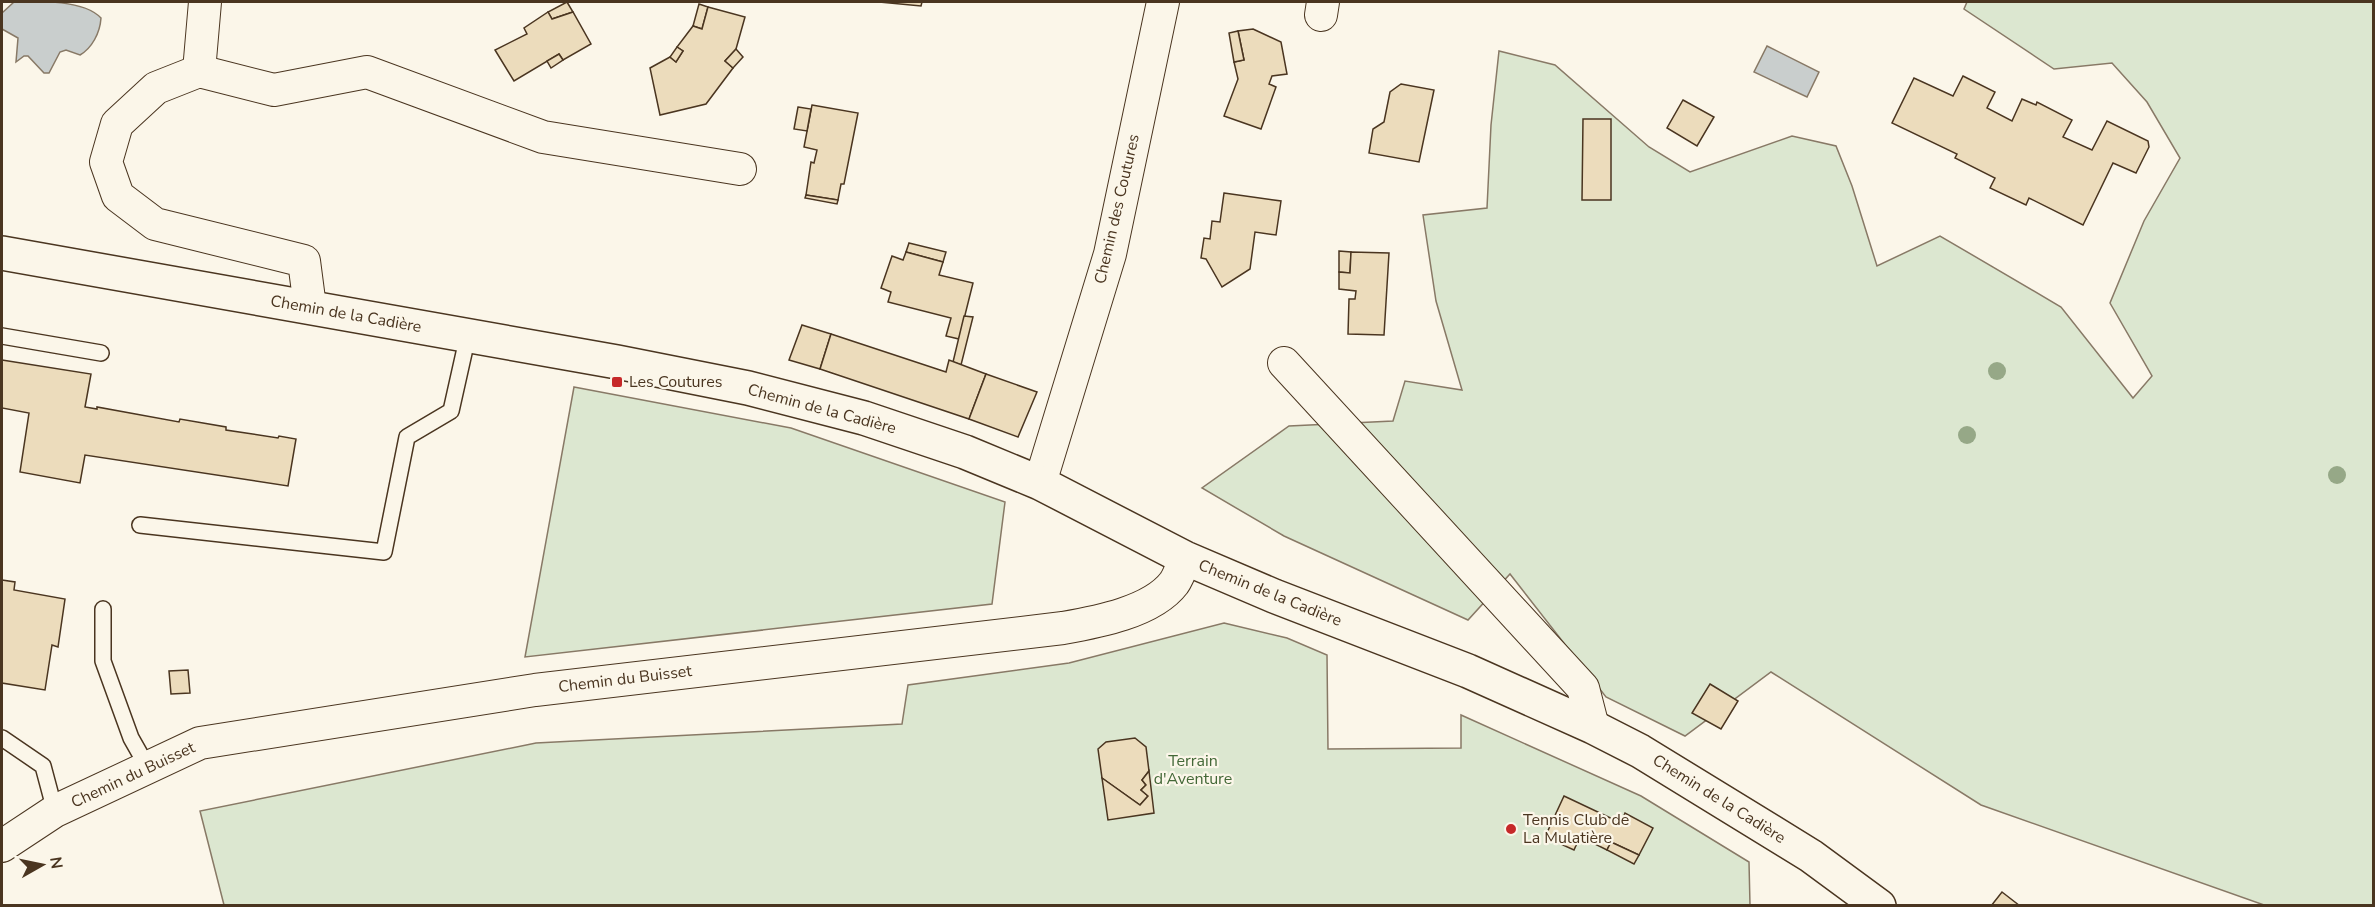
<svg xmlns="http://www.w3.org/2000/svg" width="2375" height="907" font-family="'Nunito Sans',sans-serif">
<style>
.green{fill:#dce7d0;stroke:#887966;stroke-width:1.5}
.water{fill:#c9cecd;stroke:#887966;stroke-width:1.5}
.building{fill:#ecdcbc;stroke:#4a3520;stroke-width:1.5}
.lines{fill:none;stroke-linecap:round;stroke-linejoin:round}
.service-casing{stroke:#4a3520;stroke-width:18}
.minor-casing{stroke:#4a3520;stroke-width:34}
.tertiary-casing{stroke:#4a3520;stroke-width:36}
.service{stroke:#fbf6e9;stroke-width:15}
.minor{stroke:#fbf6e9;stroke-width:32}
.tertiary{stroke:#fbf6e9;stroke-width:33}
.tree{fill:#96a887}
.poi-dot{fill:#c62828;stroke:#fbf6e9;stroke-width:2}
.labels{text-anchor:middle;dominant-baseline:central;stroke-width:4.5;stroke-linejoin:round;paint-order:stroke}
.street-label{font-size:16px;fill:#4a3520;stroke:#fbf6e9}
.poi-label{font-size:16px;fill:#4a3520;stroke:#fbf6e9;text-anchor:start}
.park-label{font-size:16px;fill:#436837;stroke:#fbf6e9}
</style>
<rect width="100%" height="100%" fill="#fbf6e9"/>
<g class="green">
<path d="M 1967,2 L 2373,2 L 2373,905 L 2264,905 L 1981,805 L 1771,672 L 1685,736 L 1606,697 L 1510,574 L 1468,620 L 1284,536 L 1202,488 L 1289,426 L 1393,421 L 1405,381 L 1462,390 L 1436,301 L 1423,215 L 1487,208 L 1491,125 L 1499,51 L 1555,65 L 1649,147 L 1690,172 L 1792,136 L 1836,146 L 1852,186 L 1877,266 L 1940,236 L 2061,307 L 2133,398 L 2152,376 L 2110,303 L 2144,221 L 2180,158 L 2147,102 L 2112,63 L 2054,69 L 1964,9 Z"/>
<path d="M 574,387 L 791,428 L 1005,502 L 992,604 L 525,657 Z"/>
<path d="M 1224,623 L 1287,638 L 1327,655 L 1328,749 L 1461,748 L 1461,715 L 1641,796 L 1749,862 L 1750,905 L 224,905 L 200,811 L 536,743 L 902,724 L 908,685 L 1069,663 Z"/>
</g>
<g class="water">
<path d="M 14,2 C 41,1 84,0 101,18 C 100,33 92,48 80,55 L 66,50 L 60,52 L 49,73 L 44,73 L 28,56 L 24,56 L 16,62 L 18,38 L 2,29 L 2,13 Z"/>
<path d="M 1767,46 L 1819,72 L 1807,97 L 1754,72 Z"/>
</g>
<g class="building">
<path d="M 567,2 L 573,12 L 552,19 L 548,12 Z"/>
<path d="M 879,2 L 922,2 L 921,6 Z"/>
<path d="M 699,4 L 708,7 L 702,29 L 693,26 Z"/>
<path d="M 708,7 L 745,17 L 736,49 L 725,61 L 733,68 L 706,104 L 660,115 L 650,68 L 670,57 L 676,62 L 683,51 L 677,47 L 693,26 L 702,29 Z"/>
<path d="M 548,12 L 552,19 L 573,12 L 591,44 L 563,60 L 559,54 L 514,81 L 495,50 L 527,34 L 524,28 Z"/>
<path d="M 1253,29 L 1281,42 L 1287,74 L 1272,76 L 1269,84 L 1276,87 L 1261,129 L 1224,116 L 1238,79 L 1234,62 L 1244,60 L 1238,31 Z"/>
<path d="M 1238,31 L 1244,60 L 1234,62 L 1229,33 Z"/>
<path d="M 677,47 L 683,51 L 676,62 L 670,57 Z"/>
<path d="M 736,49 L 743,57 L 733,68 L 725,61 Z"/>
<path d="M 559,54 L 563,60 L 551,68 L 547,61 Z"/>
<path d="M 1963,76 L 1995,92 L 1987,108 L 2012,121 L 2022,99 L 2036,105 L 2037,102 L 2072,120 L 2063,137 L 2092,150 L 2107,121 L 2148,141 L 2149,147 L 2136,173 L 2113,163 L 2083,225 L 2029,198 L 2026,205 L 1990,188 L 1995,178 L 1955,158 L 1957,154 L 1892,123 L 1914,78 L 1953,96 Z"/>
<path d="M 1401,84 L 1434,90 L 1419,162 L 1369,153 L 1373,129 L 1384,122 L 1390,92 Z"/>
<path d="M 1683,100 L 1714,117 L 1697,146 L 1667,128 Z"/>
<path d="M 812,105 L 858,113 L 844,184 L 841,184 L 838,200 L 806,195 L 811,162 L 814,163 L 817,150 L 804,147 Z"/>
<path d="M 798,107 L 811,109 L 807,131 L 794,129 Z"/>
<path d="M 1583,119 L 1611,119 L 1611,200 L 1582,200 Z"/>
<path d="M 1224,193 L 1281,201 L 1276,235 L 1255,232 L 1250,269 L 1222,287 L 1206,259 L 1201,258 L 1204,238 L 1210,239 L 1212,221 L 1220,222 Z"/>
<path d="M 806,195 L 838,200 L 837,204 L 805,198 Z"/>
<path d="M 909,243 L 946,252 L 943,262 L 906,252 Z"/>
<path d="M 1339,251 L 1351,252 L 1350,273 L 1339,272 Z"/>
<path d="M 906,252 L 943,262 L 939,275 L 973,283 L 959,339 L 946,336 L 951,318 L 888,302 L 891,292 L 881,288 L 892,256 L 903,260 Z"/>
<path d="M 1351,252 L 1389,253 L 1384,335 L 1348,334 L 1349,299 L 1355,299 L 1356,291 L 1339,289 L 1339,272 L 1350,273 Z"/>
<path d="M 964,316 L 973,317 L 961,365 L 953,362 Z"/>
<path d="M 802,325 L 831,334 L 820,369 L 789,360 Z"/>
<path d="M 831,334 L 946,372 L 949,360 L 986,374 L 969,419 L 820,369 Z"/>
<path d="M 2,360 L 91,374 L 85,407 L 97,409 L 97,407 L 179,422 L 180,419 L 226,427 L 226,430 L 278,438 L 279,436 L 296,439 L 288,486 L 85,455 L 80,483 L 20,472 L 29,413 L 2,408 Z"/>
<path d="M 986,374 L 1037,392 L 1018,437 L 969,419 Z"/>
<path d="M 2,580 L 15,582 L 14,590 L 65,599 L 58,647 L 52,645 L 45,690 L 2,683 Z"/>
<path d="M 188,670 L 190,693 L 171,694 L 169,671 Z"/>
<path d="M 1710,684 L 1738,701 L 1721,729 L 1692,713 Z"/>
<path d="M 1135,738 L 1146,747 L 1149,771 L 1142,780 L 1146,785 L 1141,790 L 1148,796 L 1140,805 L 1102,778 L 1098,749 L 1106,742 Z"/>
<path d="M 1149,771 L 1154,813 L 1108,820 L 1102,778 L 1140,805 L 1148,796 L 1141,790 L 1146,785 L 1142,780 Z"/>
<path d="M 1564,796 L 1621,823 L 1625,813 L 1653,828 L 1639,855 L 1611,842 L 1607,850 L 1587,840 L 1585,844 L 1578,841 L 1574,850 L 1545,837 Z"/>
<path d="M 1611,842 L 1639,855 L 1634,864 L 1607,850 Z"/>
<path d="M 2002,892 L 2020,906 L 1991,906 Z"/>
</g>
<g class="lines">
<g class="service-casing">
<g id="service">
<path d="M 2,336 L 101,353"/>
<path d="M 140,525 L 384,552 L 407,437 L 451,411 L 468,335"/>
<path d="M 103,609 L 103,661 L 131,738 L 148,768"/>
<path d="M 2,738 L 43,766 L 55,811"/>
</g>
</g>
<g class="minor-casing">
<g id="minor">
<path d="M 1321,15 L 1323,2"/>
<path d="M 199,71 L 205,2"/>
<path d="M 310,307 L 304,261 L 155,224 L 118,196 L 106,162 L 117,124 L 156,88 L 199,71 L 274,90 L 367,72 L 543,137 L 740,169"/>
<path d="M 1284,363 L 1583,688 L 1593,727"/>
<path d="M 1040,483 L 1110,254 L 1163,2"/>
<path d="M 2,846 L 55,811 L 200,743 L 535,690 L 1063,628 C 1097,622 1152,612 1174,583 C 1179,576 1182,566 1185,558"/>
</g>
</g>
<g class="tertiary-casing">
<path id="tertiary" d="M 2,253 L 617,362 L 748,388 L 864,418 L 965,452 L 1040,483 L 1185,558 L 1274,596 L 1468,671 L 1593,727 L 1640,751 L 1811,856 L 1879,906"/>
</g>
<use href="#service" class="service"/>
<use href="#minor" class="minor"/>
<use href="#tertiary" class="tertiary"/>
</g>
<g class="tree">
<circle cx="1997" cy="371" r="9"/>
<circle cx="1967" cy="435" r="9"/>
<circle cx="2337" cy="475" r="9"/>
</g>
<g class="poi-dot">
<rect x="611" y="376" width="12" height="12" rx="3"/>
<circle cx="1511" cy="829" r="6"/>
</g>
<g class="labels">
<g class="street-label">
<text transform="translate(1117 209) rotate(-77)">Chemin des Coutures</text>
<text transform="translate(346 314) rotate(10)">Chemin de la Cadière</text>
<text transform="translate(822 409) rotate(15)">Chemin de la Cadière</text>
<text transform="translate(1270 593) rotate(22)">Chemin de la Cadière</text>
<text transform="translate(625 679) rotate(-7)">Chemin du Buisset</text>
<text transform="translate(133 775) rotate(-25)">Chemin du Buisset</text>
<text transform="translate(1719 799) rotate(32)">Chemin de la Cadière</text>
</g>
<g class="poi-label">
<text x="629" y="382">Les Coutures</text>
<text x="1523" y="820">Tennis Club de<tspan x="1523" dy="18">La Mulatière</tspan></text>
</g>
<g class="park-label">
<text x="1193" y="761">Terrain<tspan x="1193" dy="18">d'Aventure</tspan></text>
</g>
</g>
<rect width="2375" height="907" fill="none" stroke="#4a3520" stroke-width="6"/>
<g transform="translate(42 865) rotate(81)" stroke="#fbf6e9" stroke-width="4.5" paint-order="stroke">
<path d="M0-4.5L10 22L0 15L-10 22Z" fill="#4a3520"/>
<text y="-9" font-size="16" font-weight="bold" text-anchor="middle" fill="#4a3520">N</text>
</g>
</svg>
